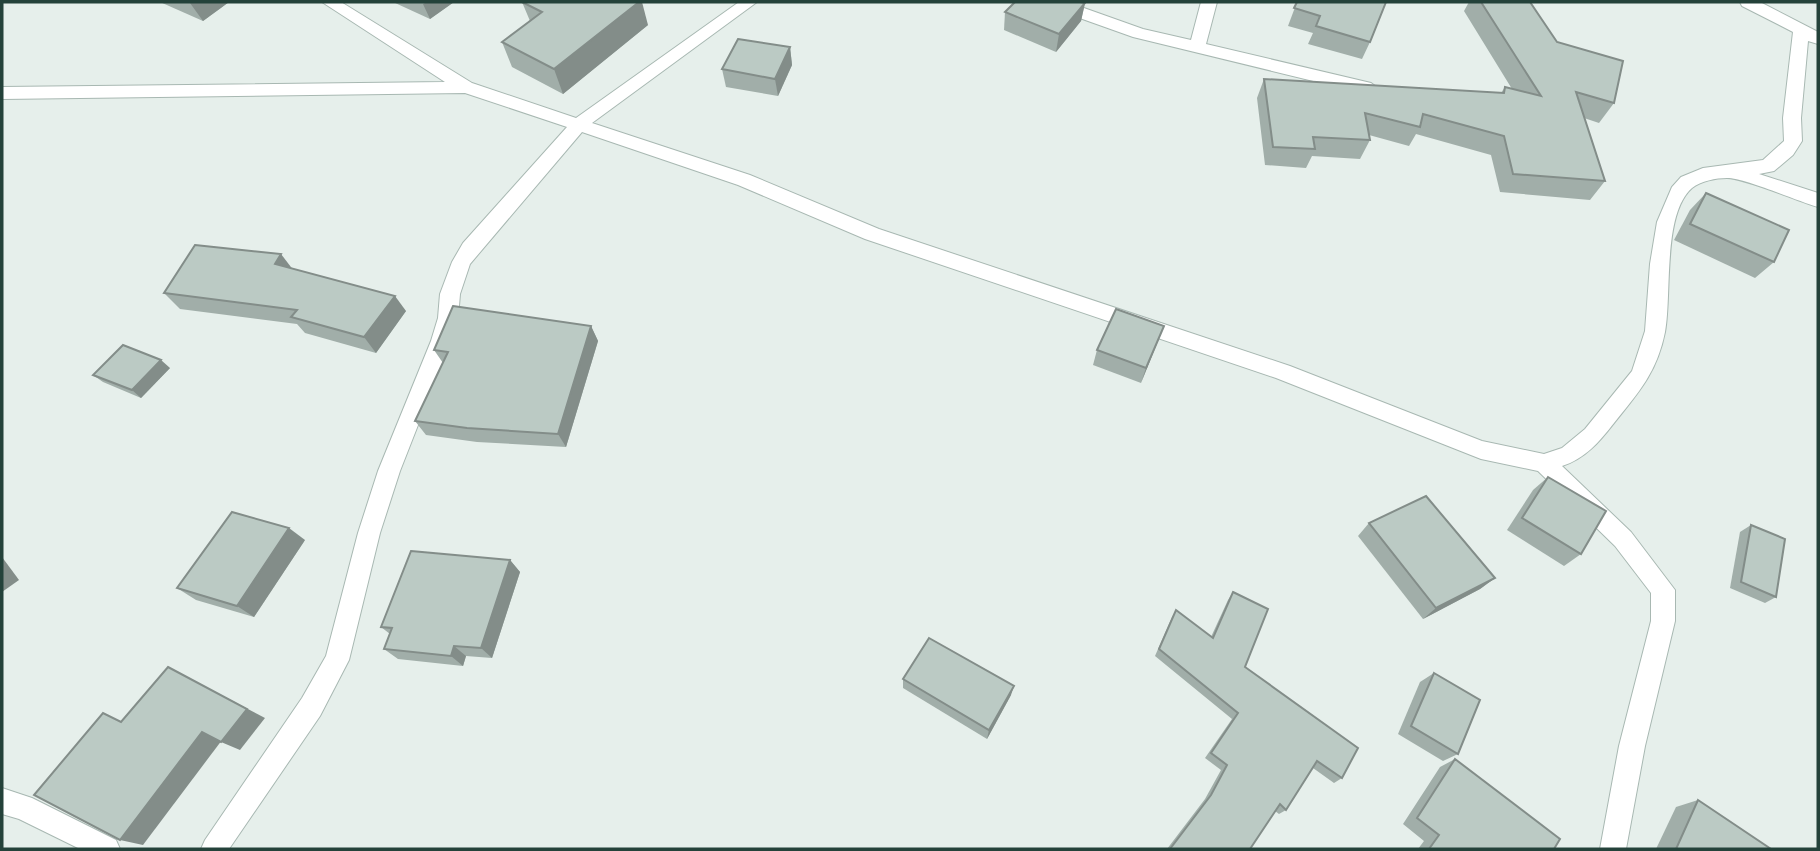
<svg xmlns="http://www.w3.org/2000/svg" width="1820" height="851" font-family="'Archivo Narrow',sans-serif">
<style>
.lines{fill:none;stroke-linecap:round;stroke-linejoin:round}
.minor-casing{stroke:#a8b8b2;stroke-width:2}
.minor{fill:#fff;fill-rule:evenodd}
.wall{fill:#a1aea9}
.shaded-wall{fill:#838d89}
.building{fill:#bbcac4;stroke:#838d89;stroke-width:2}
</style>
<rect width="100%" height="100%" fill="#e6efeb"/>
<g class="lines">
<g class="minor-casing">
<g id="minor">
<path d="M 322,2 L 341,2 L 472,83 L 576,118 L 739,2 L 757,2 L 592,123 L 750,175 L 879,229 L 1290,366 L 1482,441 L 1544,454 L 1562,448 L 1585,429 L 1632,371 L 1645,331 L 1650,264 L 1657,222 L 1672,187 L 1681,177 L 1703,168 L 1763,160 L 1784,141 L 1783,118 L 1793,32 L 1742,6 L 1740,2 L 1760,2 L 1818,32 L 1818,44 L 1808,41 L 1801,118 L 1802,141 L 1793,155 L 1774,171 L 1759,174 L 1818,193 L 1818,207 C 1797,201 1745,178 1727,178 C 1716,178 1701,181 1692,188 C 1662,214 1672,296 1665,332 C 1657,372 1639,392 1614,423 C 1600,441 1585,459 1562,466 L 1631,532 L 1675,590 L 1675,621 L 1645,746 L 1626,849 L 1600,849 L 1619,746 L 1651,621 L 1651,593 L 1615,546 L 1538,471 L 1481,459 L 1276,378 L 865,239 L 738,185 L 582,132 L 470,264 L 460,294 L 458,318 L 451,341 L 400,471 L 380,533 L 349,660 L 320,716 L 229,849 L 201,849 L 205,840 L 302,698 L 326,656 L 358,533 L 378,471 L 431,341 L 438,318 L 440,294 L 452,262 L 463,243 L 567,127 L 465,93 L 2,99 L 2,87 L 445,82 Z"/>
<path d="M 1044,2 L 1067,2 L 1143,29 L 1191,40 L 1201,2 L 1217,2 L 1206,44 L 1371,83 L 1379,89 L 1371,95 L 1133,37 L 1046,6 Z"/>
<path d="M 2,788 L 32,798 L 116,840 L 120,849 L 80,849 L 19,819 L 2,814 Z"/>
</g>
</g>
<use href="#minor" class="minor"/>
</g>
<g class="wall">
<path d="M 160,2 L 229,2 L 203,21 Z"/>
<path d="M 393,2 L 454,2 L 430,19 Z"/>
<path d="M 522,2 L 648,25 L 563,94 L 512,67 L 502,42 L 530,21 Z"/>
<path d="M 1297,2 L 1370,42 L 1362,59 L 1308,44 L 1313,33 L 1288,26 Z"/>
<path d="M 1469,2 L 1481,2 L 1614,103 L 1599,123 L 1584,118 L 1605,181 L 1590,200 L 1500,192 L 1491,155 L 1416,134 L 1409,146 L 1369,135 L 1370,140 L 1360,159 L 1312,156 L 1306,168 L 1265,165 L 1257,98 L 1264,79 L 1501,93 L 1505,87 L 1512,89 L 1464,11 Z"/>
<path d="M 1085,3 L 1081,21 L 1056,52 L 1004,30 L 1005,12 Z"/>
<path d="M 790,47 L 792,65 L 778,96 L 726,87 L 722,69 Z"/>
<path d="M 1706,193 L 1774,262 L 1755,278 L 1674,240 L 1690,210 Z"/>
<path d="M 293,269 L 406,311 L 376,353 L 305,333 L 297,324 L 180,309 L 164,293 Z"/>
<path d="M 591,326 L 598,341 L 566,447 L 477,442 L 426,435 L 415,421 L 443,363 L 434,350 Z"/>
<path d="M 1164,326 L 1141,383 L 1093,365 L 1097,350 Z"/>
<path d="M 170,368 L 141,398 L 103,382 L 93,375 Z"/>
<path d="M 1548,477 L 1581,554 L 1564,566 L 1507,530 L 1533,490 Z"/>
<path d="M 1369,523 L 1495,578 L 1480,589 L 1423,619 L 1358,536 Z"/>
<path d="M 1751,525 L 1776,597 L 1765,603 L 1730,588 L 1740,532 Z"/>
<path d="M 305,540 L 254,617 L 196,600 L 177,588 Z"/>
<path d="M 510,560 L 520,572 L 492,658 L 466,656 L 463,666 L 398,659 L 384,649 L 390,634 L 381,627 Z"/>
<path d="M 1233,592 L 1245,667 L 1342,778 L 1334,783 L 1313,768 L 1286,810 L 1279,814 L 1275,811 L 1250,849 L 1167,849 L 1205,799 L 1221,770 L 1205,758 L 1232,719 L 1155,656 L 1172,617 L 1176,610 L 1211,637 L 1228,600 Z"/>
<path d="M 1434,673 L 1458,754 L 1443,761 L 1398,734 L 1420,682 Z"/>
<path d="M 903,679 L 1011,695 L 987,739 L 903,688 Z"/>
<path d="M 1455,759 L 1554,849 L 1418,849 L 1424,841 L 1403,824 L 1440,767 Z"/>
<path d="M 1698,800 L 1771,849 L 1656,849 L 1676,807 Z"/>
</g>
<g class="shaded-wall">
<path d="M 192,2 L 229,2 L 203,21 L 190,3 Z"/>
<path d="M 427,2 L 454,2 L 430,19 L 423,4 Z"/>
<path d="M 639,2 L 642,2 L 648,25 L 563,94 L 554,69 Z"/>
<path d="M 1085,3 L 1081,21 L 1056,52 L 1059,34 Z"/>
<path d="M 790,47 L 792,65 L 778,96 L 775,79 Z"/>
<path d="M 281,254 L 294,271 L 275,264 Z"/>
<path d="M 395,296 L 406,311 L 376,353 L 364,337 Z"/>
<path d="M 591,326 L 598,341 L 566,447 L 558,434 Z"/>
<path d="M 1164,326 L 1158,341 L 1141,383 L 1146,368 Z"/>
<path d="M 161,360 L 170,368 L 141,398 L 132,390 Z"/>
<path d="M 289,528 L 305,540 L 254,617 L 237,606 Z"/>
<path d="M 2,557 L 19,580 L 2,592 Z"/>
<path d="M 510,560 L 520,572 L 492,658 L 481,648 Z"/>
<path d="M 1495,578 L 1480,589 L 1423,619 L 1436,608 Z"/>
<path d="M 454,646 L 466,656 L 463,666 L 451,656 Z"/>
<path d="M 168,667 L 265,718 L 240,750 L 221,742 Z"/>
<path d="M 1014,686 L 1011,695 L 987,739 L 989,730 Z"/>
<path d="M 202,732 L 222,740 L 143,845 L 120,840 Z"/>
</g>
<g class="building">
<path d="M 522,2 L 639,2 L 554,69 L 502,42 L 542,12 Z"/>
<path d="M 1015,2 L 1080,2 L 1085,3 L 1059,34 L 1005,12 Z"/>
<path d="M 1297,2 L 1386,2 L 1370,42 L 1316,26 L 1320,16 L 1294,8 Z"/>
<path d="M 1481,2 L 1530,2 L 1557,42 L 1623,61 L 1614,103 L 1576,92 L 1605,181 L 1513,174 L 1504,136 L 1423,114 L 1420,127 L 1365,113 L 1370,140 L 1313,137 L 1315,149 L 1273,147 L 1264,79 L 1504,93 L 1505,87 L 1541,96 Z"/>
<path d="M 738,39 L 790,47 L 775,79 L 722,69 Z"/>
<path d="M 1706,193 L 1789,230 L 1774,262 L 1690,224 Z"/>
<path d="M 195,245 L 281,254 L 275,264 L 395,296 L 364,337 L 291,317 L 297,310 L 164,293 Z"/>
<path d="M 453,306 L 591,326 L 558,434 L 467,428 L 415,421 L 448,352 L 434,350 Z"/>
<path d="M 1116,309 L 1164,326 L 1146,368 L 1097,350 Z"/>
<path d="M 123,345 L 161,360 L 132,390 L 93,375 Z"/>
<path d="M 1548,477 L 1606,511 L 1581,554 L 1522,518 Z"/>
<path d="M 1426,496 L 1495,578 L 1436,608 L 1369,523 Z"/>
<path d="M 232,512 L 289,528 L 237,606 L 177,588 Z"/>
<path d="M 1751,525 L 1785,539 L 1776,597 L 1741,582 Z"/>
<path d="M 411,551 L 510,560 L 481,648 L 454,646 L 451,656 L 384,649 L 392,628 L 381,627 Z"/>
<path d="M 1233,592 L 1268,609 L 1245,667 L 1358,748 L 1342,778 L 1317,761 L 1286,810 L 1280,804 L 1250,849 L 1170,849 L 1211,795 L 1227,765 L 1211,753 L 1238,713 L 1159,649 L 1176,610 L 1213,638 Z"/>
<path d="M 929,638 L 1014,686 L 989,730 L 903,679 Z"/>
<path d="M 168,667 L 247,709 L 221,742 L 202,732 L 120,840 L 34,795 L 103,713 L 121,722 Z"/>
<path d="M 1434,673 L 1480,700 L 1458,754 L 1411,726 Z"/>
<path d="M 1455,759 L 1560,839 L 1554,849 L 1429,849 L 1439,835 L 1417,818 Z"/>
<path d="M 1698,800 L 1771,849 L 1676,849 Z"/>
</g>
<rect width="1820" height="851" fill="none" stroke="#24423a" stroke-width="7"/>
</svg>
